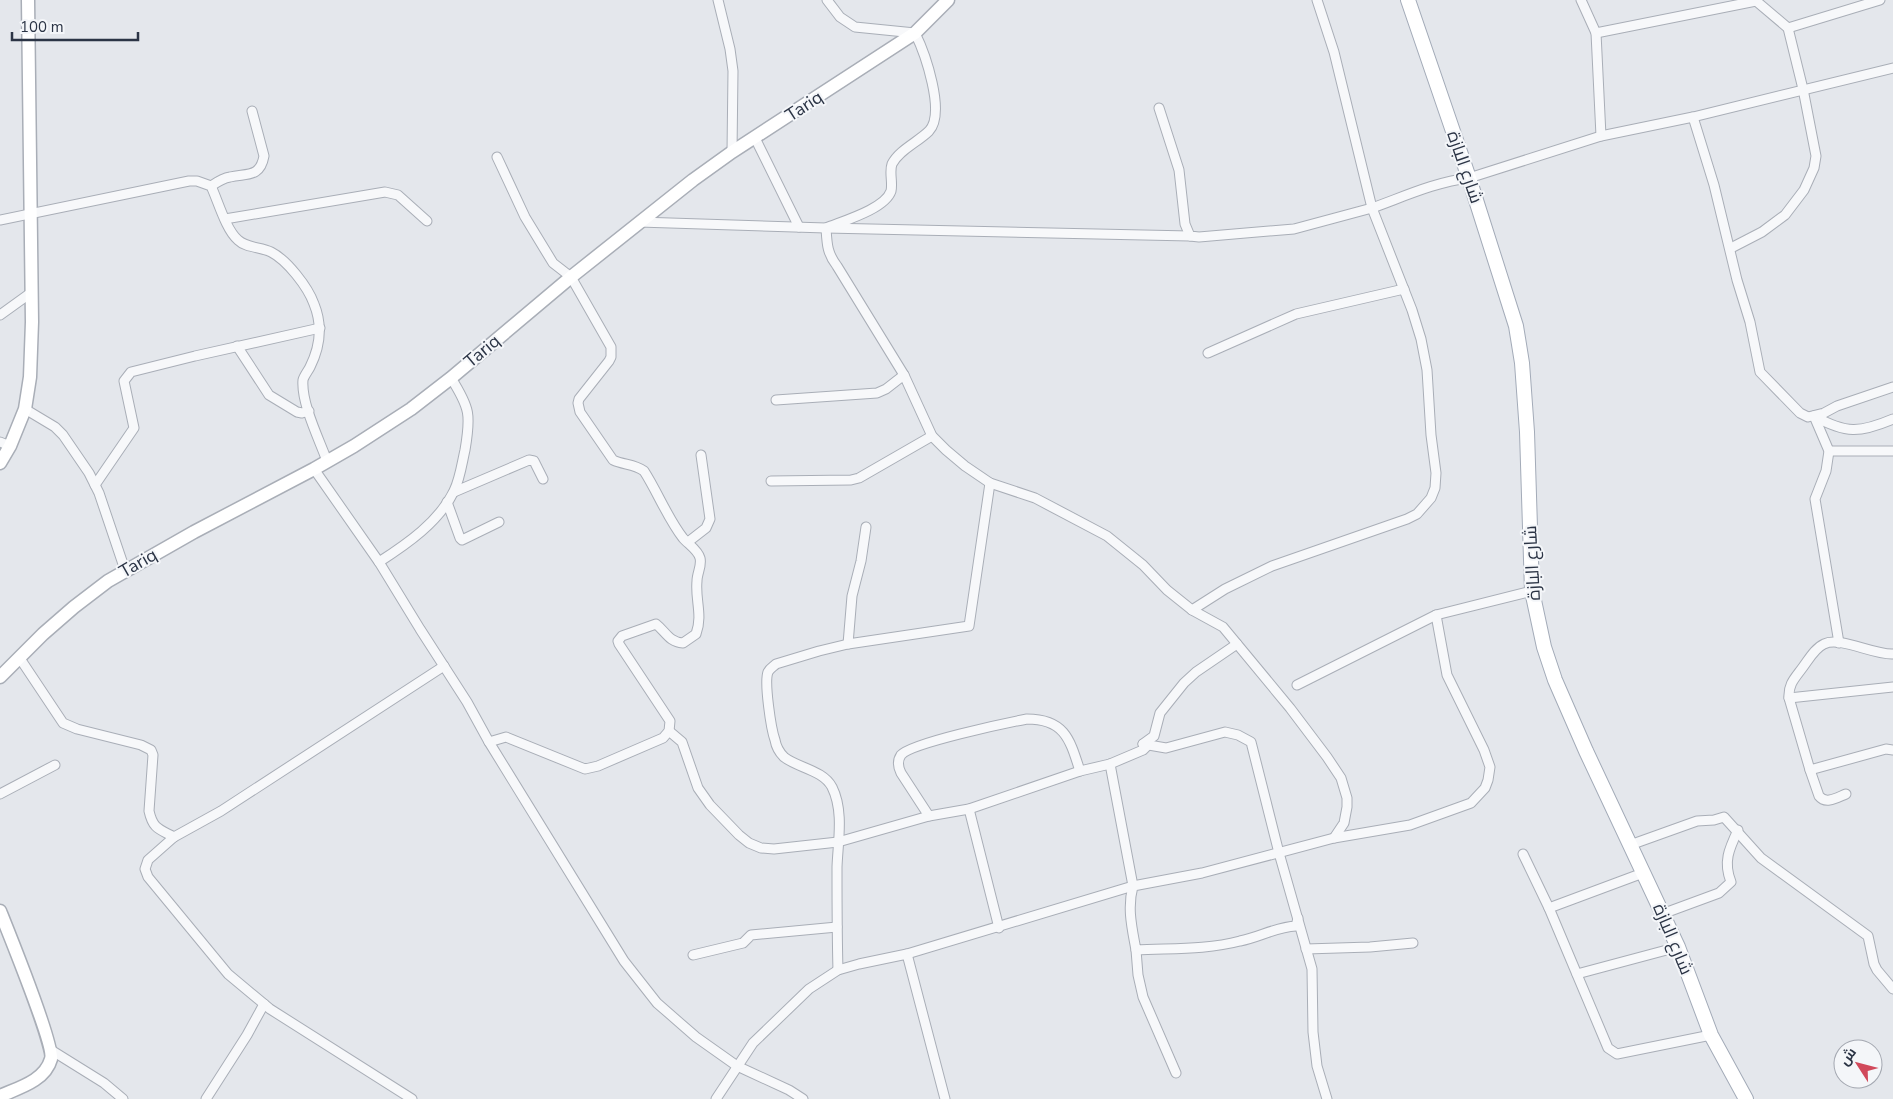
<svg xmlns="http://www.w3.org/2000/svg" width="1893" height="1099" font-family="'Nunito Sans',Cairo,sans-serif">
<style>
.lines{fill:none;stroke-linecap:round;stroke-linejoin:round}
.street-casing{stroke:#a9aeb7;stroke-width:11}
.secondary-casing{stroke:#a9aeb7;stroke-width:15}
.primary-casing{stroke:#a3abb8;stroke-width:16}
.street{stroke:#f7f8fa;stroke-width:9}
.secondary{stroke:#fff;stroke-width:12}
.primary{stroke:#fff;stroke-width:14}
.labels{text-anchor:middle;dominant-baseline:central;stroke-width:4;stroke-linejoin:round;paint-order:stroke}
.street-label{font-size:18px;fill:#2b3445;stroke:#f4f6f9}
</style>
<rect width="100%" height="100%" fill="#e4e7ec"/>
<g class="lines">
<g class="street-casing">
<g id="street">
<path d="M 718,0 L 730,49 L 733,71 L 732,152"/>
<path d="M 827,0 L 840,17 L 855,27 L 915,33 C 925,53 946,113 929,131 C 918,142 899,150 892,164 C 889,172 893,182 891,191 C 885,209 843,221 826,228 C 827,244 827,253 837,266 L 904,375 L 932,436 L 946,450 L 965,466 L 990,483 L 1035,498 L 1107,536 L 1143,565 L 1167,590 L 1192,610 L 1223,627 L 1290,708 L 1327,757 L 1341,778 L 1347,798 L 1347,807 L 1344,823 L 1334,838"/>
<path d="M 1581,0 L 1596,33 L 1601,136"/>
<path d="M 1788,28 L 1880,0"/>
<path d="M 1596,33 L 1756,1"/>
<path d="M 1159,108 L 1179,170 L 1185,224 L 1190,236 L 1199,237 L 1294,229 L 1372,208 L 1334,52 L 1317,0"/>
<path d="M 1693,117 L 1714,185 L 1737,280 L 1750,322 L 1760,372 L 1800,413 L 1808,417 L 1824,413 L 1837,406 L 1893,387"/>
<path d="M 755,138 L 799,227"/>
<path d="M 211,186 C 217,182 223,178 230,177 C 247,173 260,178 264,156 L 252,111"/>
<path d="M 225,219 L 385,192 L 398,195 L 427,221"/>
<path d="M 0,220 L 189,181 L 197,181 L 211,186 C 218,201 226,230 238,240 C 246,248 261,247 271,252 C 287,260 308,287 314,304 C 323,326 320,347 310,367 C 308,371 304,376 303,380 C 301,403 319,439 327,461"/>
<path d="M 639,222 L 826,228 L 1190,236"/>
<path d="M 1731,248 L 1762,232 L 1785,215 L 1804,190 L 1814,168 L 1816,156 L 1803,89 L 1788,28 L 1755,0"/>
<path d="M 0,315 L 32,292"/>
<path d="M 237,346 L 269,395 L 297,412 L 302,413 L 309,411"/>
<path d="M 1208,353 L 1296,314 L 1404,289"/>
<path d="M 776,400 L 877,393 L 886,389 L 904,375"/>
<path d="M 25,409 L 55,427 L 63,435 L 89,473 L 99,493 L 125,570"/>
<path d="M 1814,416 L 1829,451 L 1826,471 L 1815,499 L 1839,643"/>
<path d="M 1814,416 C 1846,434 1860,433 1893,419"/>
<path d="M 0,442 L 10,446"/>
<path d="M 1829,451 L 1893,451"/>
<path d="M 314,469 L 379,562 L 420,629 L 467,702 L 489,742 L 624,961 L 657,1003 L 696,1037 L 737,1066 L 789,1090 L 803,1099"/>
<path d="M 771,481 L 851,480 L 859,478 L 932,436"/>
<path d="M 95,485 L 134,428 L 124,381 L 131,372 L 195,356 L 320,328"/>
<path d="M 454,492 L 529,460 L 534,461 L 543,479"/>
<path d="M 447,502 L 460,538 L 462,540 L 499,522"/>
<path d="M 688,542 L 706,528 L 710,519 L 701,455"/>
<path d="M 379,562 C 407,544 439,522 454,491 C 460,479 462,463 465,450 C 471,415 470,408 451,378"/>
<path d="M 1192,610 L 1225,589 L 1272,566 L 1407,519 L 1417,514 L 1431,498 L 1435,488 L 1436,473 L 1431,435 L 1427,370 L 1421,339 L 1412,310 L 1372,208 C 1403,197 1435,182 1469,178 L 1601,136 L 1693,117 L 1893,68"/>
<path d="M 848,644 L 852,596 L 861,561 L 866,527"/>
<path d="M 1893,654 C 1873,655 1840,636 1824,644 C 1815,648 1809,659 1803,667 C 1795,678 1788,684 1789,698 L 1810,770 L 1886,749 L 1893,750"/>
<path d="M 19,657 L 63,723 L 77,729 L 141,745 L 151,750 L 153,755 L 149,811 C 153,829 159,829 174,837 L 221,811 L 444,666"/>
<path d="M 1297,685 L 1436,615 L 1532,591"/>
<path d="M 1789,698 L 1893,687"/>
<path d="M 669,731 L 682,742 L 698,788 L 710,805 L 739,835 L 749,843 L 761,848 L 774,849 L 838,842 L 929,816 L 969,809 L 1080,771 L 1110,764 L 1143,750 L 1147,746 L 1143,744 L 1154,736 L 1160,713 L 1184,683 L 1196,672 L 1237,644"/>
<path d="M 489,742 L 506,737 L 585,769 L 598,766 L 663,738 L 669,731 L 670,721 L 619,644 L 618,641 L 622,636 L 656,624 C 666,632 669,642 683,643 L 696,634 C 703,615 695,600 697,581 C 697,573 702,566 700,558 C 698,550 688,544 683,538 C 668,519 657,491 644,471 C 634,464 624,465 613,460 L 580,412 L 578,403 L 579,399 L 609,361 L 611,357 L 611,347 L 571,277 L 553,263 L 525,217 L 497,157"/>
<path d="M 1143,744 L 1166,748 L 1225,732 L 1238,735 L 1251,742 L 1279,853 L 1312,969 L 1313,1032 L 1317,1066 L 1327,1099"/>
<path d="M 1810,770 L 1819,796 C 1826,805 1838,797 1846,794"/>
<path d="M 0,794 L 55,765"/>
<path d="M 969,809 L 999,928"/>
<path d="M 929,816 L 901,773 C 898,767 897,761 901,755 C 911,743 1006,723 1027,719 C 1065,719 1070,740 1080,771"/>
<path d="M 174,837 L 148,860 L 145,869 L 148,877 L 228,974 L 270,1009 L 412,1099"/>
<path d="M 1630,845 L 1697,821 L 1714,820 L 1724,817 L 1761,858 L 1868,936 L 1874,964 L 1877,970 L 1893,989"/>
<path d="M 1523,854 L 1549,908 L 1608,1048 L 1617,1054 L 1711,1035"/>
<path d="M 1549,908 L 1643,873"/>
<path d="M 1662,914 L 1719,893 L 1731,882 C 1723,862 1729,849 1738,830"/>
<path d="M 1298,918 L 1296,926 C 1276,927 1260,937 1240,941 C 1206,950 1170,948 1136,950 C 1132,928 1127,908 1133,886 L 1202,873 L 1334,838 L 1410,825 L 1471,803 L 1485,788 L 1488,780 L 1490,767 L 1484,750 L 1447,675 L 1436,615"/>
<path d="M 1306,949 L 1370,947 L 1413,943"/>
<path d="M 1136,950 L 1138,975 L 1143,997 L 1176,1073"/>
<path d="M 907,954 L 1133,886 L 1110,764"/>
<path d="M 693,955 L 743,943 L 751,935 L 837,927"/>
<path d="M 838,970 C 837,936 837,901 837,867 C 838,841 844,811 832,787 C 823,770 798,768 784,757 C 780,753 776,746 775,740 C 771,729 764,682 768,672 C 770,668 773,667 776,664 L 819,651 L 848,644 L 969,626 L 990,483"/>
<path d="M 1577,974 L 1678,947"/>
<path d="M 51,1050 L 104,1083 L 123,1099"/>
<path d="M 206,1099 L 247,1035 L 264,1004"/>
<path d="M 716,1099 L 753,1043 L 809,989 L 838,970 L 859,964 L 907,954 L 945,1099"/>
</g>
</g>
<g class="secondary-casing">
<g id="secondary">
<path d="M 0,463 L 10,446 L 25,409 L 30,377 L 32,322 L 28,0"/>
<path d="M 0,677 L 43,634 L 74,607 L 108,581 L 194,532 L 314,469 L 354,446 L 411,409 L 451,378 L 571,277 L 693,180 L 732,152 L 915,33 L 948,0"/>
<path d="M 0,911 C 8,931 55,1047 51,1059 C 45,1081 18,1088 0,1096"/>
</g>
</g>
<g class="primary-casing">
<path id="primary" d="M 1408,0 L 1469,178 L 1516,326 L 1522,363 L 1527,432 L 1532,591 L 1544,647 L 1555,680 L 1586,751 L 1678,947 L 1711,1035 L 1746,1099"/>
</g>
<use href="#street" class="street"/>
<use href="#secondary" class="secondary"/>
<use href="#primary" class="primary"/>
</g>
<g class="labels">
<g class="street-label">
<text transform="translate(804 106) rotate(-33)">Tariq</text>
<text transform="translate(1465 167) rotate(71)">شارع البازة</text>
<text transform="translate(482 351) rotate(-40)">Tariq</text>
<text transform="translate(138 563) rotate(-30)">Tariq</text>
<text transform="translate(1532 563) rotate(-93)">شارع البازة</text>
<text transform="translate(1673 939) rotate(67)">شارع البازة</text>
</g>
</g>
<g transform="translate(1858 1064) rotate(306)"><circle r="24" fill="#f4f6f9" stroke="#a4a8b1"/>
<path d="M0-4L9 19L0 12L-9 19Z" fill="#d1495b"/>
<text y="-8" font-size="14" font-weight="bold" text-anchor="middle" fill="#2b3445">ش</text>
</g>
<path d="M12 32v8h126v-8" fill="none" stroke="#2b3445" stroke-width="2.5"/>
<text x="20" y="32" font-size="15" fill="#2b3445" stroke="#f4f6f9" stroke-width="4" paint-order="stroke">100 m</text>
</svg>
